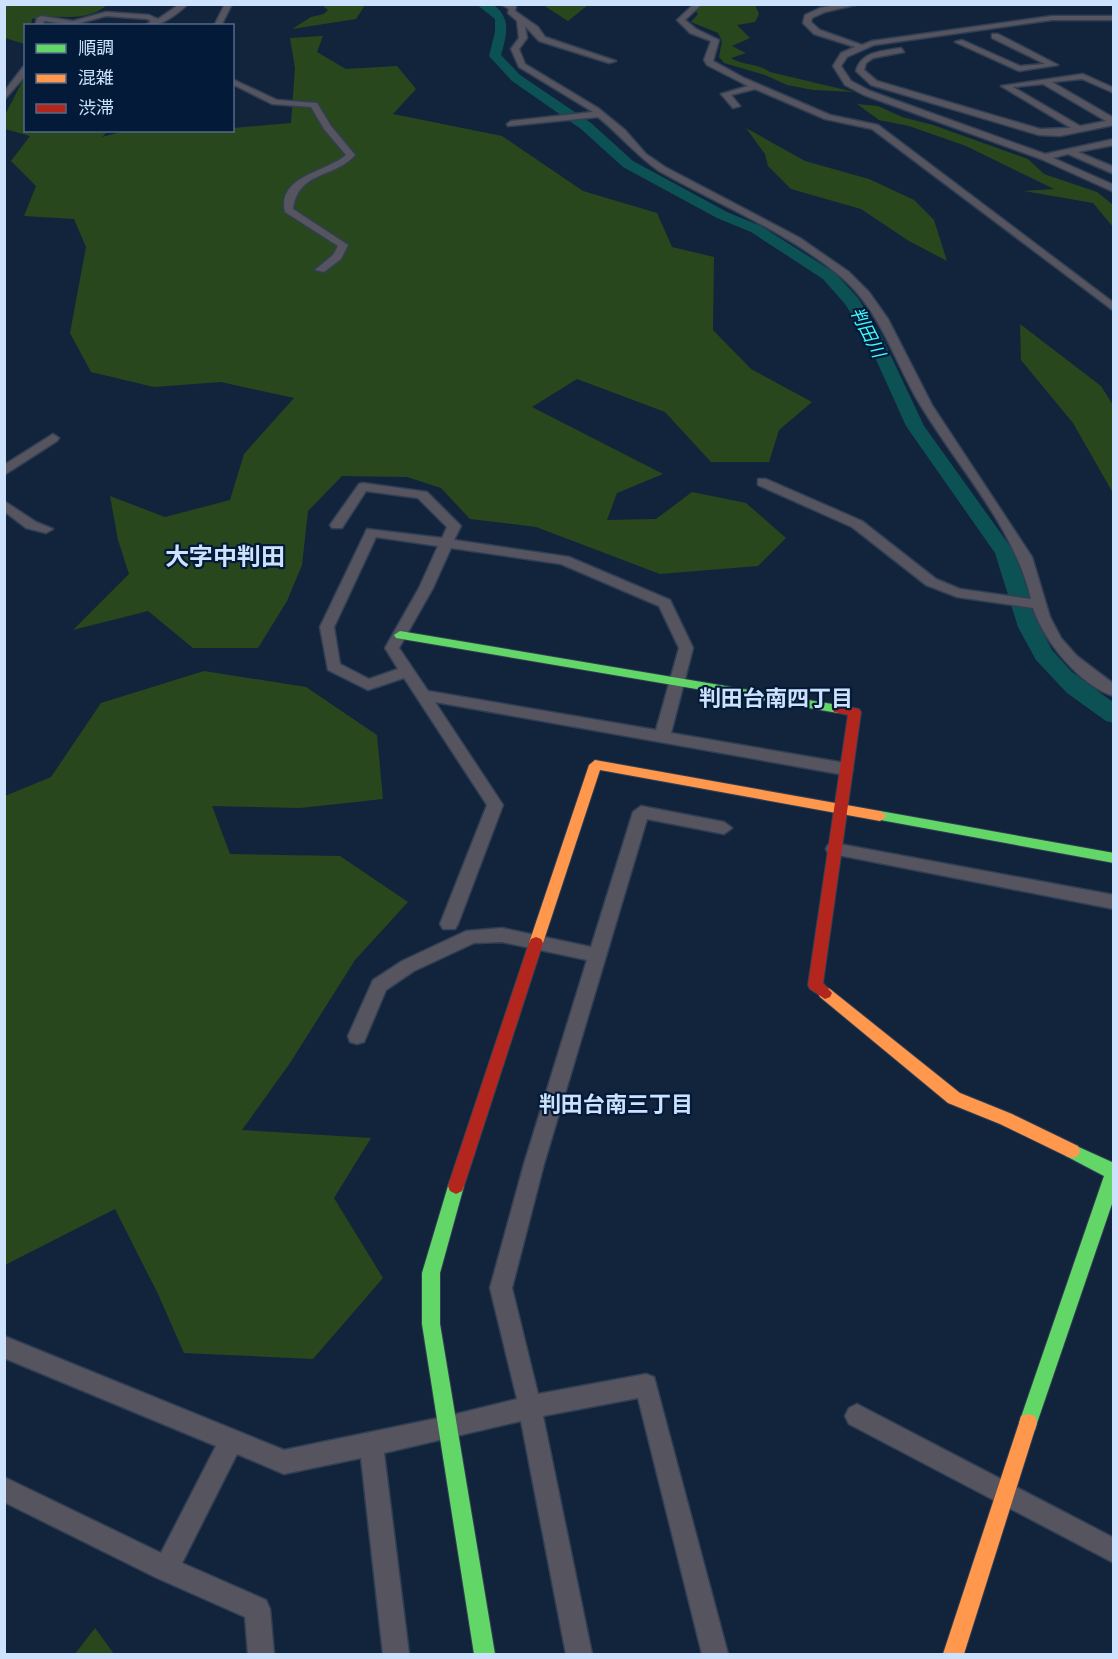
<svg xmlns="http://www.w3.org/2000/svg" width="1118" height="1659" font-family="'Public Sans','Noto Sans JP',sans-serif">
<style>
.green{fill:#28471c}
.lines{fill:none;stroke-linecap:round;stroke-linejoin:round}
.river{fill:#0c5255;fill-rule:evenodd}
.street-casing{stroke:#303f54;stroke-width:3}
.fast-casing{stroke:#303f54;stroke-width:2}
.slow-casing{stroke:#303f54;stroke-width:2}
.jam-casing{stroke:#303f54;stroke-width:2}
.street{fill:#56545f;fill-rule:evenodd}
.fast{fill:#63d668;fill-rule:evenodd}
.slow{fill:#ff974d;fill-rule:evenodd}
.jam{fill:#b3261e;fill-rule:evenodd}
.labels{text-anchor:middle;dominant-baseline:central;stroke-width:4.5;stroke-linejoin:round;paint-order:stroke}
.far-water-label{font-size:18px;font-style:italic;fill:#3ffafa;stroke:#031a38}
.neighbourhood-label{font-size:22px;font-weight:bold;fill:#cde2fd;stroke:#031a38}
.quarter-label{font-size:24px;font-weight:bold;fill:#cde2fd;stroke:#031a38}
</style>
<rect width="100%" height="100%" fill="#12243c"/>
<g class="green">
<path d="M 5,5 L 107,5 C 83,25 59,12 32,19 L 31,25 L 26,26 L 23,30 L 25,44 L 5,38 Z"/>
<path d="M 322,5 L 365,5 L 356,19 L 292,29 L 311,17 L 324,14 L 328,10 Z"/>
<path d="M 543,5 L 543,4 L 588,5 L 568,21 Z"/>
<path d="M 692,5 L 755,5 L 759,14 L 755,22 L 737,25 L 750,38 L 732,46 L 746,53 L 731,58 C 744,66 757,63 770,72 L 854,92 L 813,90 L 787,85 L 765,75 L 724,63 L 719,57 L 722,41 L 718,33 L 691,22 L 698,14 Z"/>
<path d="M 323,36 L 317,52 L 346,69 L 397,66 L 416,89 L 393,114 L 502,136 L 583,191 L 657,213 L 672,247 L 714,257 L 713,330 L 751,369 L 812,402 L 779,430 L 769,462 L 711,462 L 665,412 L 577,379 L 532,407 L 663,474 L 617,493 L 607,520 L 656,519 L 692,492 L 746,503 L 786,538 L 758,566 L 660,574 L 536,527 L 470,519 L 441,488 L 407,477 L 342,476 L 308,511 L 302,565 L 287,601 L 258,648 L 193,648 L 148,611 L 73,630 L 129,574 L 118,540 L 110,496 L 165,517 L 230,500 L 244,454 L 294,398 L 221,382 L 154,387 L 91,372 L 70,333 L 86,247 L 74,219 L 24,216 L 36,186 L 11,161 L 30,136 L 5,129 L 5,115 L 25,76 L 26,130 L 108,131 L 102,137 L 124,131 L 232,130 L 233,128 L 291,123 L 295,68 L 290,38 Z"/>
<path d="M 857,104 L 878,106 L 902,117 L 933,125 L 1028,159 L 1044,174 L 1097,192 L 1113,205 L 1113,227 L 1093,203 L 1024,191 L 1054,189 L 966,146 L 909,126 L 879,120 Z"/>
<path d="M 746,128 L 805,161 L 869,179 L 914,200 L 934,220 L 947,261 L 909,241 L 861,209 L 791,189 L 768,166 L 765,154 Z"/>
<path d="M 1020,324 L 1101,386 L 1113,405 L 1113,493 L 1073,423 L 1021,360 Z"/>
<path d="M 204,671 L 306,687 L 377,735 L 383,799 L 300,808 L 212,806 L 230,854 L 340,856 L 408,902 L 355,960 L 290,1063 L 242,1130 L 371,1138 L 334,1198 L 383,1278 L 313,1359 L 184,1353 L 158,1294 L 115,1209 L 5,1265 L 5,796 L 51,777 L 101,703 Z"/>
<path d="M 95,1628 L 114,1654 L 75,1654 Z"/>
</g>
<g class="lines">
<path class="river" d="M 476,4 L 495,6 C 512,20 506,36 501,55 L 520,75 L 591,123 L 633,161 L 727,212 L 761,226 L 835,273 L 858,298 L 881,335 L 924,426 L 1015,553 L 1040,627 L 1052,650 L 1072,672 L 1114,703 L 1114,723 L 1106,721 L 1067,693 L 1036,660 L 1018,627 L 995,553 L 906,426 L 865,335 L 845,304 L 823,279 L 751,232 L 717,218 L 623,167 L 581,129 L 512,81 L 489,56 L 495,32 L 495,19 Z"/>
<g class="street-casing">
<g id="street">
<path d="M 180,4 L 188,4 C 175,16 162,26 145,26 L 151,21 L 147,19 L 106,16 L 73,25 L 44,21 L 43,26 L 35,26 L 37,18 L 41,16 L 73,21 L 106,12 L 149,15 L 158,19 Z"/>
<path d="M 225,4 L 232,4 L 221,26 L 214,26 Z"/>
<path d="M 501,4 L 516,6 L 515,11 L 538,27 L 545,37 L 616,61 L 609,63 L 539,41 L 525,26 L 527,38 L 519,49 L 525,64 L 598,108 L 625,130 L 646,154 L 665,167 L 800,238 L 849,272 L 869,292 L 888,319 L 932,405 L 1032,557 L 1050,617 L 1061,638 L 1077,656 L 1114,684 L 1114,696 C 1081,687 1043,640 1033,608 L 957,597 L 926,585 L 852,527 L 758,485 L 758,479 L 766,479 L 862,521 L 936,579 L 960,589 L 1031,599 C 1014,527 959,469 921,406 C 894,362 881,310 840,276 C 786,231 719,205 659,171 C 636,155 619,134 598,117 L 508,126 L 507,124 L 511,121 L 593,112 L 519,67 L 511,49 L 519,38 L 517,21 L 508,13 L 509,9 Z"/>
<path d="M 694,4 L 702,4 L 685,20 L 696,29 L 719,40 L 713,61 L 744,78 L 830,115 L 878,125 L 1114,303 L 1114,311 L 872,129 L 825,119 L 755,89 L 731,95 L 740,106 L 733,108 L 721,94 L 748,86 L 707,65 L 704,60 L 711,41 L 690,33 L 677,20 Z"/>
<path d="M 841,4 L 859,4 L 825,12 L 812,18 L 811,22 L 820,30 L 862,45 L 872,41 L 1052,16 L 1114,16 L 1114,20 L 1052,20 L 874,45 L 847,57 L 841,66 L 851,81 L 870,91 L 1045,154 L 1114,139 L 1114,145 L 1078,152 L 1114,167 L 1114,174 L 1068,154 L 1053,158 L 1114,185 L 1114,192 L 1041,159 L 864,95 L 845,85 L 833,66 L 841,53 L 855,47 L 814,34 L 803,23 L 805,15 L 820,8 Z"/>
<path d="M 992,34 L 998,34 L 1058,65 L 1019,71 L 955,42 L 962,40 L 1020,66 L 1045,64 L 992,38 Z"/>
<path d="M 901,48 L 904,52 L 873,58 L 866,63 L 864,70 L 877,81 L 1040,129 L 1071,128 L 1001,86 L 1083,74 L 1114,88 L 1114,93 L 1082,79 L 1052,82 L 1114,118 L 1114,125 L 1060,136 L 1039,135 L 871,85 L 856,71 C 861,51 883,51 901,48 ZM 1043,84 L 1106,121 L 1080,126 L 1013,87 Z"/>
<path d="M 23,67 L 26,67 L 26,75 L 4,100 L 4,92 Z"/>
<path d="M 232,79 L 277,100 L 317,103 L 331,126 L 355,155 C 334,179 299,170 293,209 L 348,245 L 341,259 L 324,272 L 315,270 L 333,255 L 338,246 L 285,212 C 276,176 327,172 346,155 L 324,129 L 311,107 L 272,104 L 232,84 Z"/>
<path d="M 53,434 L 59,438 L 57,441 L 4,475 L 4,465 Z"/>
<path d="M 363,483 L 427,492 L 461,526 L 454,540 L 569,557 L 670,600 L 693,648 L 671,733 L 845,763 L 853,769 L 851,773 L 845,775 L 435,702 L 503,805 L 458,924 L 455,929 L 443,929 L 440,924 L 487,805 L 404,678 L 368,690 L 328,670 L 320,627 L 367,529 L 442,538 L 447,527 L 418,498 L 366,491 L 342,528 L 332,528 L 330,525 L 359,484 ZM 376,537 L 438,546 L 419,588 L 385,648 L 398,669 L 369,679 L 340,664 L 334,627 ZM 451,548 L 561,564 L 659,606 L 679,648 L 656,730 L 428,691 L 399,648 L 433,588 Z"/>
<path d="M 4,501 L 36,522 L 53,529 L 46,533 L 26,528 L 4,511 Z"/>
<path d="M 641,806 L 724,822 L 732,828 L 724,834 L 647,819 L 544,1164 L 512,1288 L 538,1394 L 646,1374 L 654,1377 L 728,1654 L 702,1654 L 638,1398 L 543,1416 L 592,1654 L 566,1654 L 521,1421 L 384,1453 L 409,1654 L 383,1654 L 361,1458 L 284,1474 L 237,1454 L 182,1563 L 266,1600 L 270,1609 L 274,1654 L 248,1654 L 245,1617 L 157,1578 L 4,1502 L 4,1477 L 161,1553 L 216,1446 L 4,1358 L 4,1336 L 284,1450 L 448,1416 L 517,1399 L 490,1288 L 524,1164 L 587,960 L 502,942 L 474,943 L 414,971 L 386,990 L 364,1042 L 357,1044 L 350,1042 L 348,1036 L 373,980 L 402,961 L 466,931 L 502,928 L 591,947 L 633,812 Z"/>
<path d="M 834,843 L 1114,895 L 1114,909 L 828,853 L 826,849 L 828,845 Z"/>
<path d="M 857,1404 L 1114,1538 L 1114,1563 L 849,1424 L 845,1416 L 849,1408 Z"/>
</g>
</g>
<g class="fast-casing">
<g id="fast">
<path d="M 400,631 L 838,705 L 844,709 L 838,713 L 396,638 L 394,635 Z"/>
<path d="M 880,811 L 1114,853 L 1114,863 L 875,819 L 873,816 L 875,813 Z"/>
<path d="M 1072,1144 L 1114,1163 L 1114,1198 L 1037,1423 L 1035,1430 L 1028,1432 L 1021,1430 L 1019,1423 L 1104,1176 L 1066,1156 L 1064,1151 L 1066,1146 Z"/>
<path d="M 456,1178 L 462,1181 L 464,1186 L 440,1273 L 440,1324 L 495,1654 L 474,1654 L 422,1324 L 422,1273 L 448,1186 L 450,1181 Z"/>
</g>
</g>
<g class="slow-casing">
<g id="slow">
<path d="M 595,760 L 880,811 L 887,816 L 880,821 L 600,770 L 543,943 L 541,947 L 536,949 L 531,947 L 529,943 L 589,765 Z"/>
<path d="M 825,987 L 830,989 L 960,1093 L 1012,1114 L 1078,1146 L 1080,1151 L 1078,1156 L 1072,1158 L 1066,1156 L 1000,1124 L 948,1103 L 820,997 L 818,993 L 820,989 Z"/>
<path d="M 1028,1414 L 1035,1416 L 1037,1423 L 964,1654 L 943,1654 L 1019,1423 L 1021,1416 Z"/>
</g>
</g>
<g class="jam-casing">
<g id="jam">
<path d="M 838,705 L 859,709 L 861,712 L 823,983 L 832,993 L 830,997 L 825,999 L 810,989 L 808,985 L 848,715 L 834,712 L 832,709 Z"/>
<path d="M 536,937 L 541,939 L 543,943 L 464,1186 L 462,1191 L 456,1194 L 450,1191 L 448,1186 L 529,943 L 531,939 Z"/>
</g>
</g>
<use href="#street" class="street"/>
<use href="#fast" class="fast"/>
<use href="#slow" class="slow"/>
<use href="#jam" class="jam"/>
</g>
<g class="labels">
<g class="far-water-label">
<text transform="translate(868 332) rotate(63)">判田川</text>
</g>
<g class="neighbourhood-label">
<text x="776" y="698">判田台南四丁目</text>
<text x="616" y="1104">判田台南三丁目</text>
</g>
<g class="quarter-label">
<text x="225" y="556">大字中判田</text>
</g>
</g>
<rect width="1118" height="1659" fill="none" stroke="#cde2fd" stroke-width="12"/>
<rect x="24" y="24" width="210" height="108" fill="#031a38" stroke="#546a87" stroke-width="1.5"/>
<rect x="36" y="44" width="30" height="9" fill="#63d668" stroke="#546a87" stroke-width="1.5"/>
<text x="78" y="54" font-size="18" fill="#cde2fd">順調</text>
<rect x="36" y="74" width="30" height="9" fill="#ff974d" stroke="#546a87" stroke-width="1.5"/>
<text x="78" y="84" font-size="18" fill="#cde2fd">混雑</text>
<rect x="36" y="104" width="30" height="9" fill="#b3261e" stroke="#546a87" stroke-width="1.5"/>
<text x="78" y="114" font-size="18" fill="#cde2fd">渋滞</text>
</svg>
